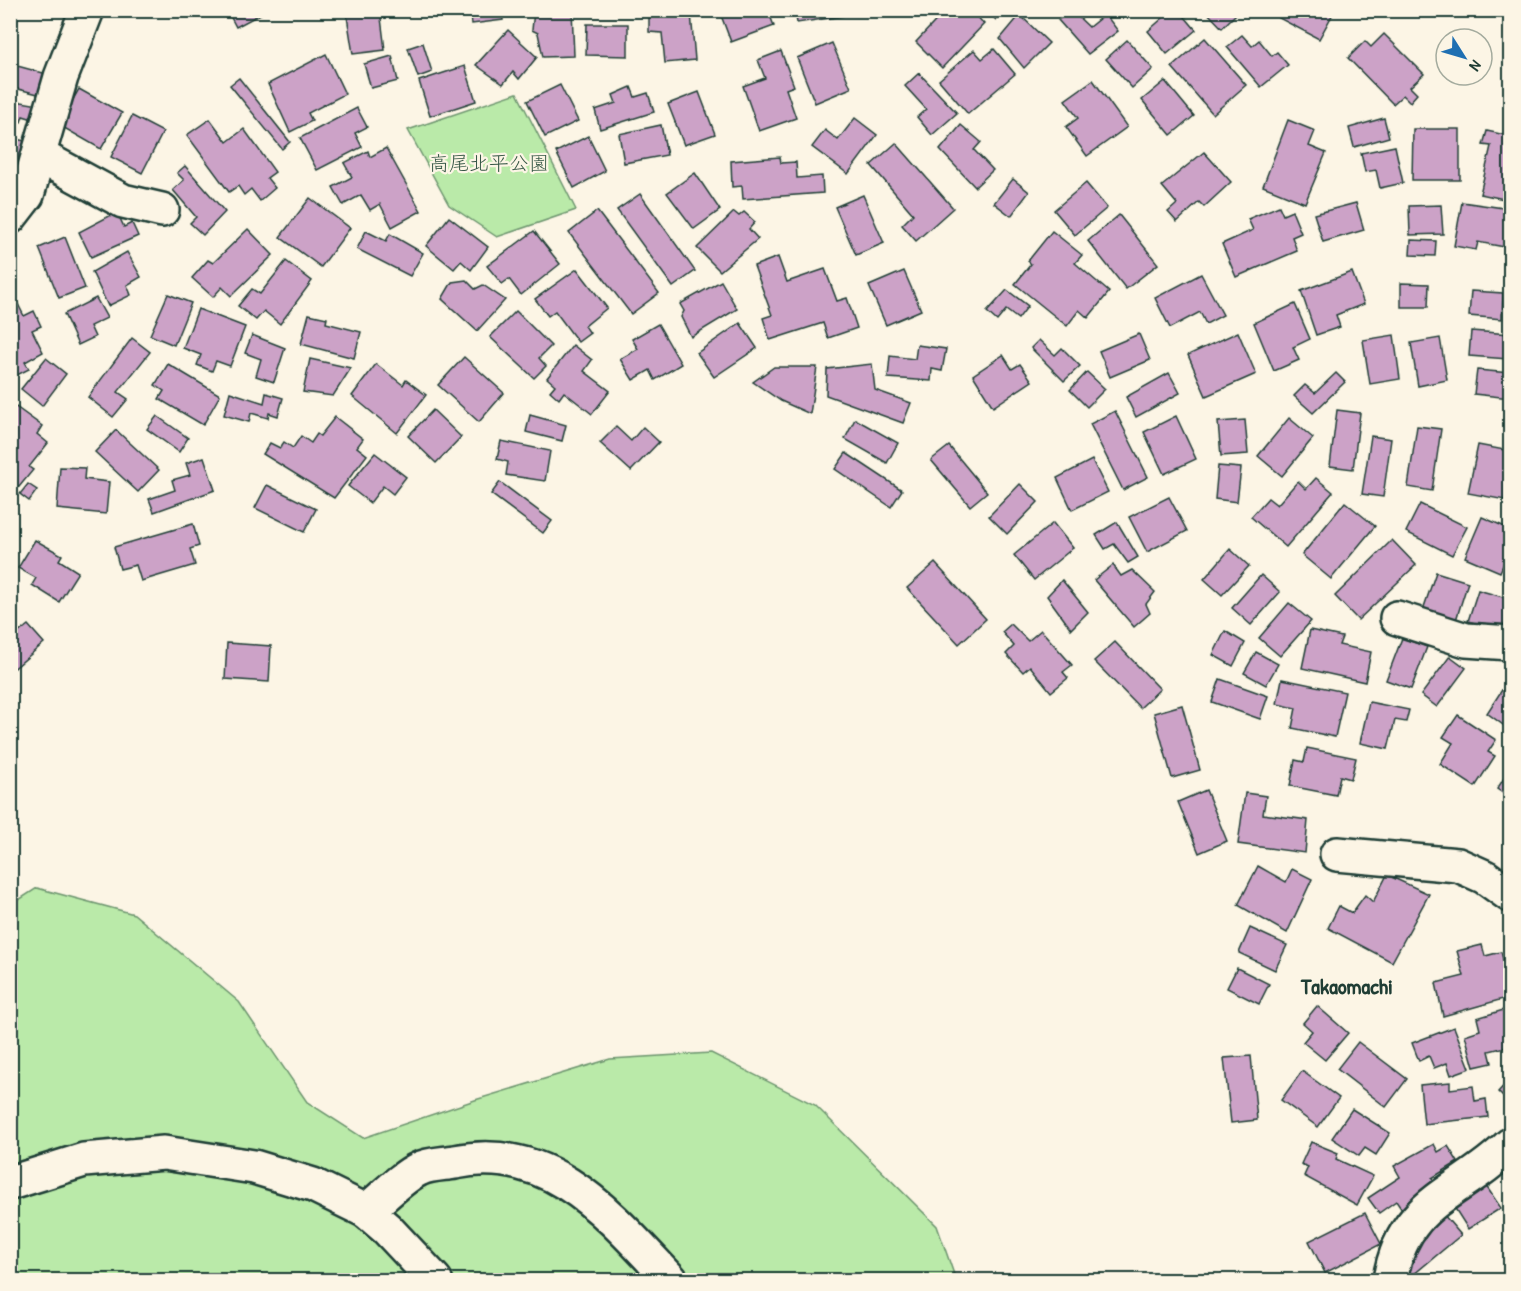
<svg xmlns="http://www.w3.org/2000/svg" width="1521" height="1291" font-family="'Patrick Hand','Klee One',sans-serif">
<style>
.green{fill:#baeaa9;stroke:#6c946e;stroke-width:1.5}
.building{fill:#cca2c7;stroke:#1f3d34;stroke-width:1.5}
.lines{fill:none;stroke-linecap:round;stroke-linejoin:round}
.minor-casing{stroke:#1f3d34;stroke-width:38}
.minor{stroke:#fcf5e5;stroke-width:33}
.labels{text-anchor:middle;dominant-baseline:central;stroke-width:4.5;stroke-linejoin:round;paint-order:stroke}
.park-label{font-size:20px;fill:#365746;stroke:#fcf5e5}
.quarter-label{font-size:22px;font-weight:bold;fill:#1f3d34;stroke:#fcf5e5}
</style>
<rect width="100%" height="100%" fill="#fcf5e5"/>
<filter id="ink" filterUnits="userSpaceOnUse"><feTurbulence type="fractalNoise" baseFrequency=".0167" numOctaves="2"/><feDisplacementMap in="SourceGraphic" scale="12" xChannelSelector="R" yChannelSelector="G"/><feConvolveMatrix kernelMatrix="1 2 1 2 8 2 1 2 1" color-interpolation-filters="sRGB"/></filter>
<g filter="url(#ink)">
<g class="green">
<path d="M 517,93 L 576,210 L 497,237 L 449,205 L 408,130 Z"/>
<path d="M 37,888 L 134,914 L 239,1002 L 307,1102 L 363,1138 L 475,1100 L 610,1059 L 711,1053 L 815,1105 L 937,1226 L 956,1280 L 11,1280 L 11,905 Z"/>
</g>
<g class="building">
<path d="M 227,10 L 268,10 L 236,27 Z"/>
<path d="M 346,10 L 380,10 L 385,50 L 353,54 Z"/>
<path d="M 470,10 L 502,10 L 503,20 L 472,24 Z"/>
<path d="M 572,10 L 574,56 L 543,57 L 538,33 L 532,30 L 534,11 Z"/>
<path d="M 719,10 L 768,10 L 774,26 L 731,42 Z"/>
<path d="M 795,10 L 842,10 L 843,16 L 797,23 Z"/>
<path d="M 946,10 L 971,10 L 984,24 L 942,68 L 916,42 Z"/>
<path d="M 986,10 L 1005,10 L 996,20 Z"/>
<path d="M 1071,10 L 1089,27 L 1105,14 L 1118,31 L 1088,54 L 1058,20 Z"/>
<path d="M 1172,10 L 1179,10 L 1196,30 L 1167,54 L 1148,31 Z"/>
<path d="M 1205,10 L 1240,10 L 1222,28 Z"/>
<path d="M 1283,10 L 1335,10 L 1319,39 L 1279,18 Z"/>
<path d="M 649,13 L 691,13 L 695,60 L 665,63 L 662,33 L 649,32 Z"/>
<path d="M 1020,15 L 1049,43 L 1024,68 L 1000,39 Z"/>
<path d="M 587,24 L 628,24 L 628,56 L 586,55 Z"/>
<path d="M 508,30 L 537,57 L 519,79 L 513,72 L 503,84 L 476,65 Z"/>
<path d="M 1384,34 L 1424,74 L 1410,87 L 1417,94 L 1410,102 L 1403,95 L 1393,104 L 1348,58 L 1365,41 L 1371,47 Z"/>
<path d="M 1242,35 L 1252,46 L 1259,40 L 1272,56 L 1277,52 L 1288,65 L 1261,87 L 1227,47 Z"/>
<path d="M 1205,38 L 1246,85 L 1213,114 L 1172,67 Z"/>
<path d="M 1127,40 L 1153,69 L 1132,88 L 1106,59 Z"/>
<path d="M 423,43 L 432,72 L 418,77 L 408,48 Z"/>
<path d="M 832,43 L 851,88 L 815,103 L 797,58 Z"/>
<path d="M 994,49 L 1015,74 L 968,114 L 939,80 L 974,50 L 982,59 Z"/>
<path d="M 781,51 L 794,86 L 786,89 L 796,118 L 759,131 L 743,86 L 765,78 L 758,60 Z"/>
<path d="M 326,54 L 345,94 L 308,113 L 312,121 L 290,132 L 268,84 Z"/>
<path d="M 392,56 L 398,81 L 371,88 L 364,64 Z"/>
<path d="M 10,64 L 47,74 L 42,95 L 10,87 Z"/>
<path d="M 465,66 L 476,101 L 430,116 L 419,81 Z"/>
<path d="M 919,73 L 957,113 L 932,135 L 917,117 L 926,109 L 905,86 Z"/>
<path d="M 239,78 L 290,142 L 282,149 L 230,85 Z"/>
<path d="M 1093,80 L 1127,127 L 1087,156 L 1066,127 L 1078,118 L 1065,100 Z"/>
<path d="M 1165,81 L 1194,116 L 1171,135 L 1142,100 Z"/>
<path d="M 560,85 L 578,121 L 545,137 L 527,101 Z"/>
<path d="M 631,87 L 635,97 L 648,93 L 654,112 L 600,129 L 595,110 L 616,103 L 613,95 Z"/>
<path d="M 79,89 L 122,113 L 101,149 L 59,125 Z"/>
<path d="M 699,92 L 715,134 L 684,145 L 668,104 Z"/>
<path d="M 10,100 L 39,105 L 36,120 L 23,116 L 21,122 L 10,121 Z"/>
<path d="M 357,108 L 367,127 L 355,133 L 362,147 L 317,170 L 300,138 Z"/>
<path d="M 132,116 L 163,132 L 142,173 L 111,157 Z"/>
<path d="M 855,118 L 877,135 L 848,174 L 812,147 L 825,130 L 838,140 Z"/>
<path d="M 1384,118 L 1389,137 L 1354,147 L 1349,128 Z"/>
<path d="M 210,119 L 227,142 L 244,129 L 275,172 L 267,178 L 275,188 L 260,201 L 251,189 L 244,195 L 238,186 L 229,192 L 187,135 Z"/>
<path d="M 1288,120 L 1315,131 L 1309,146 L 1326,153 L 1305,203 L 1263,186 Z"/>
<path d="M 661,125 L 667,155 L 624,163 L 619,134 Z"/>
<path d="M 961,125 L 981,142 L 974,150 L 993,170 L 975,187 L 940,150 Z"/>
<path d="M 1413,129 L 1460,129 L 1460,180 L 1412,180 Z"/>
<path d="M 1487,131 L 1510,136 L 1509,200 L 1480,194 L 1491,146 L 1483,145 Z"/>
<path d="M 588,136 L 605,171 L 574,188 L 556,152 Z"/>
<path d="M 10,138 L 31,142 L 24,176 L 10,173 Z"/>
<path d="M 896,143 L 953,208 L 916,241 L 902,225 L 913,214 L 871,165 Z"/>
<path d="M 1395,146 L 1403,183 L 1380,188 L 1376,170 L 1365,172 L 1361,153 Z"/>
<path d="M 386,148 L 421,211 L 392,227 L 380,204 L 370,210 L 361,195 L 343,205 L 333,187 L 352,177 L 344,163 L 368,151 L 370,157 Z"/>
<path d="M 1204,152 L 1231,182 L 1204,207 L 1199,202 L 1177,222 L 1168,212 L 1177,204 L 1162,186 Z"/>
<path d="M 780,157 L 781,163 L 796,162 L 797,178 L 822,176 L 823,193 L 743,199 L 742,186 L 732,187 L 731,161 Z"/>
<path d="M 185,166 L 225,212 L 203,235 L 190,223 L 196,217 L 173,190 L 184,180 L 177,173 Z"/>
<path d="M 695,173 L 720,210 L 694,229 L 667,193 Z"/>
<path d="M 1013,179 L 1029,192 L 1011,216 L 994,203 Z"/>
<path d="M 1086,183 L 1107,208 L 1075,235 L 1054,210 Z"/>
<path d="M 640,194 L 695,271 L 673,287 L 617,210 Z"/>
<path d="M 863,195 L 884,243 L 856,255 L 835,207 Z"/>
<path d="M 310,198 L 350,228 L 321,267 L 280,237 Z"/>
<path d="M 1462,202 L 1510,209 L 1510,248 L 1478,242 L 1476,250 L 1454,246 Z"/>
<path d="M 1356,203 L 1364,230 L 1323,242 L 1314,214 Z"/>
<path d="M 1441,205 L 1443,234 L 1410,235 L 1409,206 Z"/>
<path d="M 1279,206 L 1283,215 L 1292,211 L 1301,233 L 1292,237 L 1297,251 L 1236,277 L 1222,244 L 1253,230 L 1248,219 Z"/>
<path d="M 597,211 L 659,293 L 631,314 L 569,233 Z"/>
<path d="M 117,212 L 124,227 L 132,223 L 138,236 L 91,257 L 79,232 Z"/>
<path d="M 734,212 L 739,216 L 744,212 L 755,222 L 749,229 L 758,239 L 720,271 L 697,248 Z"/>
<path d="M 1119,215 L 1158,264 L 1126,289 L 1088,241 Z"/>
<path d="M 449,217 L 488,247 L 471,270 L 461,261 L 454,269 L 426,246 Z"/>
<path d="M 248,229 L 273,255 L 231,296 L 222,287 L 213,297 L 192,278 L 208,260 L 213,263 Z"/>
<path d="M 366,231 L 386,241 L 390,234 L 423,253 L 410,276 L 357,249 Z"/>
<path d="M 534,231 L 560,264 L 521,295 L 509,279 L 502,284 L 487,266 Z"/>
<path d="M 1052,231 L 1082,255 L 1075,263 L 1109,292 L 1088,318 L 1079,310 L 1067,326 L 1015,284 L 1031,264 L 1028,261 Z"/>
<path d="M 65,237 L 85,288 L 59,298 L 39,248 Z"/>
<path d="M 1411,240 L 1436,241 L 1435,256 L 1410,255 Z"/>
<path d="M 127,252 L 141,277 L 127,285 L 131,295 L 108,306 L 92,272 Z"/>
<path d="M 778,257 L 787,282 L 825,269 L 837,301 L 847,298 L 857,328 L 828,338 L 823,323 L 770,340 L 763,318 L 772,315 L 754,266 Z"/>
<path d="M 286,261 L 312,281 L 280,324 L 264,311 L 256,320 L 238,306 L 252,289 L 260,294 Z"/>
<path d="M 577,269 L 607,308 L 585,326 L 590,333 L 578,342 L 555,311 L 548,316 L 535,299 Z"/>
<path d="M 904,271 L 921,310 L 886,325 L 869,286 Z"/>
<path d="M 1352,272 L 1364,304 L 1336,315 L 1340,327 L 1316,335 L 1301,291 Z"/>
<path d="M 1201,274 L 1223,315 L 1206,324 L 1200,312 L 1170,328 L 1155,298 Z"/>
<path d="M 466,280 L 475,289 L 483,285 L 505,300 L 477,331 L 442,299 L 452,282 Z"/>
<path d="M 721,281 L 737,309 L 691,337 L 681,317 L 684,311 L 680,304 Z"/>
<path d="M 1401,283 L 1429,284 L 1428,307 L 1401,307 Z"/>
<path d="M 1007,290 L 1028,306 L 1018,319 L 1006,310 L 997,321 L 987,312 Z"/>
<path d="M 1471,291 L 1503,293 L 1502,319 L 1469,316 Z"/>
<path d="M 168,294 L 191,303 L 174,345 L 150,335 Z"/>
<path d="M 14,296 L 24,316 L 34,311 L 41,326 L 32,330 L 43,352 L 25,362 L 29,369 L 13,377 L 10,372 L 10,298 Z"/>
<path d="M 96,298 L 107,318 L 90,326 L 95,337 L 78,345 L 64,314 Z"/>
<path d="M 1295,304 L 1310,339 L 1293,347 L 1299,360 L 1274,371 L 1254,323 Z"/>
<path d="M 198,309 L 245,327 L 230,366 L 216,361 L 212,371 L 197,365 L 201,355 L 183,348 Z"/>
<path d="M 516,311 L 551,346 L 539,358 L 546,366 L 534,378 L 490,337 Z"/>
<path d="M 309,314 L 327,318 L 326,323 L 361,332 L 354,358 L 301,344 Z"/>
<path d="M 740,323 L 757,348 L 714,377 L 697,353 Z"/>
<path d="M 658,324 L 681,364 L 655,380 L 650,370 L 633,380 L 620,359 L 638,349 L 632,339 Z"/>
<path d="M 1471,331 L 1510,334 L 1508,359 L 1469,356 Z"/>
<path d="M 1238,332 L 1256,374 L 1206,396 L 1188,355 Z"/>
<path d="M 1139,334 L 1150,360 L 1110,377 L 1099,351 Z"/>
<path d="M 252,335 L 285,348 L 274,382 L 256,376 L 261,359 L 245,353 Z"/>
<path d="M 1394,335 L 1400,379 L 1370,384 L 1363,340 Z"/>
<path d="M 132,338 L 150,352 L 118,392 L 128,399 L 113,417 L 88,397 Z"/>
<path d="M 1440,338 L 1447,380 L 1418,386 L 1411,343 Z"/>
<path d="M 1039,340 L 1055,355 L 1062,348 L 1080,366 L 1064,381 L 1031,348 Z"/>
<path d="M 573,345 L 592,360 L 584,371 L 610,391 L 592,414 L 564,392 L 559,399 L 550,391 L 555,385 L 547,378 Z"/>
<path d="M 917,345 L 946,349 L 942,371 L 932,369 L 931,381 L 888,378 L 890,356 L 915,359 Z"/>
<path d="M 1003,355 L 1012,369 L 1020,364 L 1032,381 L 993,407 L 973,375 Z"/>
<path d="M 464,357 L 504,393 L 479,422 L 438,385 Z"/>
<path d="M 46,358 L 66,374 L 42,406 L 21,389 Z"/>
<path d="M 310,359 L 351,368 L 333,396 L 303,392 Z"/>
<path d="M 168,364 L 220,395 L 203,425 L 159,399 L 164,391 L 155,385 Z"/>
<path d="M 376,364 L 403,385 L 406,380 L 426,395 L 397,433 L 352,396 Z"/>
<path d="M 872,364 L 875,390 L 911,403 L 903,423 L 826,395 L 827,369 Z"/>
<path d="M 774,367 L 817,367 L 810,414 L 781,401 L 753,382 Z"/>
<path d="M 1477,370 L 1510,373 L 1510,398 L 1474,394 Z"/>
<path d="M 1087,372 L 1105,389 L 1087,407 L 1070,390 Z"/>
<path d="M 1169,373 L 1180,393 L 1136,417 L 1126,397 Z"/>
<path d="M 1336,373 L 1345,382 L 1313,413 L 1294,396 L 1305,385 L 1315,393 Z"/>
<path d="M 230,392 L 264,403 L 266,393 L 283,398 L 278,416 L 269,413 L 268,418 L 251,413 L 249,422 L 224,415 Z"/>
<path d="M 16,407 L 42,426 L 37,434 L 48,443 L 29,467 L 33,470 L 19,487 L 10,480 L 10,414 Z"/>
<path d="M 433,410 L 461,437 L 436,463 L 408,436 Z"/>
<path d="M 1337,410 L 1360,413 L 1353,469 L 1330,466 Z"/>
<path d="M 1115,411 L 1148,477 L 1123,490 L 1090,424 Z"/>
<path d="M 530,415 L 566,425 L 562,441 L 526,432 Z"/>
<path d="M 157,416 L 188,438 L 179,452 L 147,429 Z"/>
<path d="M 1176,416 L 1196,459 L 1164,474 L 1144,432 Z"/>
<path d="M 335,417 L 363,439 L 357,447 L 367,455 L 334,498 L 263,454 L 270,443 L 280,448 L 284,442 L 293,448 L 301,436 L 311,443 L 317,434 L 320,436 Z"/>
<path d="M 1289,418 L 1313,438 L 1282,476 L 1258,456 Z"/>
<path d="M 855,419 L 898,443 L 887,463 L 845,439 Z"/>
<path d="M 1245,420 L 1248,454 L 1221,456 L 1218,422 Z"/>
<path d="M 1417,426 L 1441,429 L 1432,491 L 1408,487 Z"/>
<path d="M 616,427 L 631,441 L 643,427 L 659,442 L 631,471 L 600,443 Z"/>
<path d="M 116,430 L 159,470 L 138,492 L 95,452 Z"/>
<path d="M 1371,436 L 1391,439 L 1383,497 L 1362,494 Z"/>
<path d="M 501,441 L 550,451 L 545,481 L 506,475 L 508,462 L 497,459 Z"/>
<path d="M 1478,445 L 1510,451 L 1510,476 L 1505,500 L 1468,493 Z"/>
<path d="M 949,446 L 987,492 L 970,506 L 931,460 Z"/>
<path d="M 375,453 L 406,477 L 393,494 L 383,486 L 370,503 L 348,486 Z"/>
<path d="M 846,453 L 902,490 L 891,507 L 835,469 Z"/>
<path d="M 204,457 L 215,490 L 154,512 L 149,499 L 175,490 L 172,480 L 190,475 L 186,463 Z"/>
<path d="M 1092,460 L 1108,492 L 1072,510 L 1057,478 Z"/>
<path d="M 1218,466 L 1241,468 L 1237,502 L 1215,499 Z"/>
<path d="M 60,467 L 85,468 L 84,479 L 109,482 L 106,514 L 57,509 Z"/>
<path d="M 1316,478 L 1333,492 L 1286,547 L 1251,517 L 1268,498 L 1277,505 L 1298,481 L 1306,489 Z"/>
<path d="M 500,482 L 552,521 L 543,533 L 491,494 Z"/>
<path d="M 28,484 L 37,490 L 29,501 L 20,494 Z"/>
<path d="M 1020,484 L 1038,502 L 1007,534 L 989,516 Z"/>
<path d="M 267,485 L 316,509 L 304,532 L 255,508 Z"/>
<path d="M 1169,497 L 1187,531 L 1147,552 L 1129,517 Z"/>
<path d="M 1345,502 L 1375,526 L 1331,579 L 1302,555 Z"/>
<path d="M 1420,504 L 1467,527 L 1452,555 L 1406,532 Z"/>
<path d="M 1482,517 L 1510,529 L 1510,549 L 1500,572 L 1465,557 Z"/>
<path d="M 1117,522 L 1138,557 L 1128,563 L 1114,544 L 1105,549 L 1096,535 Z"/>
<path d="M 1053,523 L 1073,548 L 1034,580 L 1014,555 Z"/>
<path d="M 193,524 L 199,546 L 190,549 L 195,565 L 141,581 L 136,565 L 120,569 L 114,547 Z"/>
<path d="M 35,540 L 62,555 L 59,560 L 78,572 L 59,602 L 32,585 L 36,578 L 18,568 Z"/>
<path d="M 1392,540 L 1416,565 L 1358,620 L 1335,596 Z"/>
<path d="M 1230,549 L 1249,566 L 1222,595 L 1204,579 Z"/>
<path d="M 935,563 L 986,619 L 959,644 L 907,588 Z"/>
<path d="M 1113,565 L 1121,576 L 1132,570 L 1155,592 L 1146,604 L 1150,613 L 1134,627 L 1094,580 Z"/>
<path d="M 1436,572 L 1468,582 L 1456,620 L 1423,610 Z"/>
<path d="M 1261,575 L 1280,592 L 1251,625 L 1232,608 Z"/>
<path d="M 1062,580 L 1088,612 L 1071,629 L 1047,596 Z"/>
<path d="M 1478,590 L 1510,599 L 1508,633 L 1468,621 Z"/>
<path d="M 1289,603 L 1311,621 L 1280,656 L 1259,638 Z"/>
<path d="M 1011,624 L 1028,641 L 1041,630 L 1072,665 L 1063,672 L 1068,678 L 1051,692 L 1030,666 L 1023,672 L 1006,654 L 1014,646 L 1002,632 Z"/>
<path d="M 28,625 L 44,643 L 10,672 L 10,634 L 13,637 Z"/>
<path d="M 1310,630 L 1342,637 L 1339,645 L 1371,652 L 1365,682 L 1302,668 Z"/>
<path d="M 1225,631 L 1245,643 L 1233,666 L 1213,655 Z"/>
<path d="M 1402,638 L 1427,647 L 1411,689 L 1386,680 Z"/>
<path d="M 1115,642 L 1160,689 L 1140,708 L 1094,661 Z"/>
<path d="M 227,643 L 271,646 L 269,682 L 225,679 Z"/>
<path d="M 1256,652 L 1278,664 L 1266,685 L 1244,673 Z"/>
<path d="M 1450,656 L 1466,668 L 1437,707 L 1421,695 Z"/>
<path d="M 1220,679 L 1268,696 L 1260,719 L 1212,702 Z"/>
<path d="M 1282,679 L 1345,692 L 1335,737 L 1292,728 L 1296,708 L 1277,704 Z"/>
<path d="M 1509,679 L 1510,680 L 1510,730 L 1487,713 Z"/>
<path d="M 1369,702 L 1409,710 L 1406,722 L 1395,720 L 1388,749 L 1360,743 Z"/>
<path d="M 1182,705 L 1200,770 L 1172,778 L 1154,713 Z"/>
<path d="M 1458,715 L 1496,740 L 1488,752 L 1495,756 L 1475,787 L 1440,764 L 1453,743 L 1443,737 Z"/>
<path d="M 1307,748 L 1356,758 L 1351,779 L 1340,776 L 1336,795 L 1290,786 L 1295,760 L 1304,762 Z"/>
<path d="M 1510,769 L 1510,798 L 1497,789 Z"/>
<path d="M 1206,790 L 1227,841 L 1199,853 L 1178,802 Z"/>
<path d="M 1245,793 L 1266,796 L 1263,814 L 1308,820 L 1305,853 L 1238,844 Z"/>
<path d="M 1258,866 L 1286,882 L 1292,869 L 1312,879 L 1287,933 L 1238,905 Z"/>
<path d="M 1387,875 L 1429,894 L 1392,962 L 1328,928 L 1339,906 L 1352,913 L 1365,895 L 1373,902 Z"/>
<path d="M 1250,928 L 1287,945 L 1275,970 L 1239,953 Z"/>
<path d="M 1482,945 L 1485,956 L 1501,952 L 1508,975 L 1510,974 L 1510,997 L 1443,1016 L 1436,983 L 1464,976 L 1457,951 Z"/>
<path d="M 1237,968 L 1269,984 L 1259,1004 L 1227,988 Z"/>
<path d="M 1317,1006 L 1348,1033 L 1325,1060 L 1303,1042 L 1312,1031 L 1303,1023 Z"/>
<path d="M 1510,1008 L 1510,1046 L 1489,1051 L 1492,1063 L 1474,1067 L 1465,1035 L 1480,1030 L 1477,1018 Z"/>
<path d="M 1454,1027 L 1470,1068 L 1451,1075 L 1447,1063 L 1434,1068 L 1429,1056 L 1419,1061 L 1412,1043 Z"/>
<path d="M 1358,1042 L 1407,1079 L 1386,1107 L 1337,1069 Z"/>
<path d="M 1251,1056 L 1257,1120 L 1231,1123 L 1224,1058 Z"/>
<path d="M 1302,1071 L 1339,1098 L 1318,1127 L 1281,1100 Z"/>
<path d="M 1510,1079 L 1510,1104 L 1498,1092 Z"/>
<path d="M 1450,1082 L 1450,1089 L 1473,1086 L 1475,1101 L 1486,1099 L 1488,1117 L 1424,1124 L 1420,1085 Z"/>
<path d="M 1352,1109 L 1390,1133 L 1376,1155 L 1365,1148 L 1359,1156 L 1332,1138 Z"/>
<path d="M 1311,1142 L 1338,1153 L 1336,1159 L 1373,1176 L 1357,1205 L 1304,1176 L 1308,1167 L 1301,1164 Z"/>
<path d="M 1434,1144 L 1438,1152 L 1448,1146 L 1458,1162 L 1432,1178 L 1439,1187 L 1402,1210 L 1396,1201 L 1379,1213 L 1368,1198 L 1400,1177 L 1394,1166 Z"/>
<path d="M 1486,1186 L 1501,1208 L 1468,1229 L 1454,1207 Z"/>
<path d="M 1365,1213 L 1381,1244 L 1325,1273 L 1309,1241 Z"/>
<path d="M 1443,1214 L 1461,1235 L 1407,1280 L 1399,1280 L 1404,1259 Z"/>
</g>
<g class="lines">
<g class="minor-casing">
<g id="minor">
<path d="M 40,156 L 123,201 L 162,210"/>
<path d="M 10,217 L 27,195 L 61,77 L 87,10"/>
<path d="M 1397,618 L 1466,640 L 1510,643"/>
<path d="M 1337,854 L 1458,865 L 1485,877 L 1510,895"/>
<path d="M 10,1183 L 84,1160 L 164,1153 L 254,1167 L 313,1185 L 366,1211 L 387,1229 L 435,1280"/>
<path d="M 366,1211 C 380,1200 403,1176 419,1169 C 429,1164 444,1164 455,1162 C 552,1142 612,1218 671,1280"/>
<path d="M 1390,1280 C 1403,1199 1460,1195 1510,1145"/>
</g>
</g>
<use href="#minor" class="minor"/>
</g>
</g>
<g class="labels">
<g class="park-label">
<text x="489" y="162">高尾北平公園</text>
</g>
<g class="quarter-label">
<text x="1347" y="986">Takaomachi</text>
</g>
</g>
<rect width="1521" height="1291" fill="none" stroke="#fcf5e5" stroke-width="36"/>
<rect x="18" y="18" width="1485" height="1255" fill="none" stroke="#1f3d34" stroke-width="2" filter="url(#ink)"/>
<g transform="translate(1464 57) rotate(127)"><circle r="28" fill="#fcf5e5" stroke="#a4ab9e" stroke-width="1.5"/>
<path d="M0-4.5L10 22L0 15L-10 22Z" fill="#1f6fb2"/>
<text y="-9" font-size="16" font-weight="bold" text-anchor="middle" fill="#1f3d34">N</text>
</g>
</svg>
